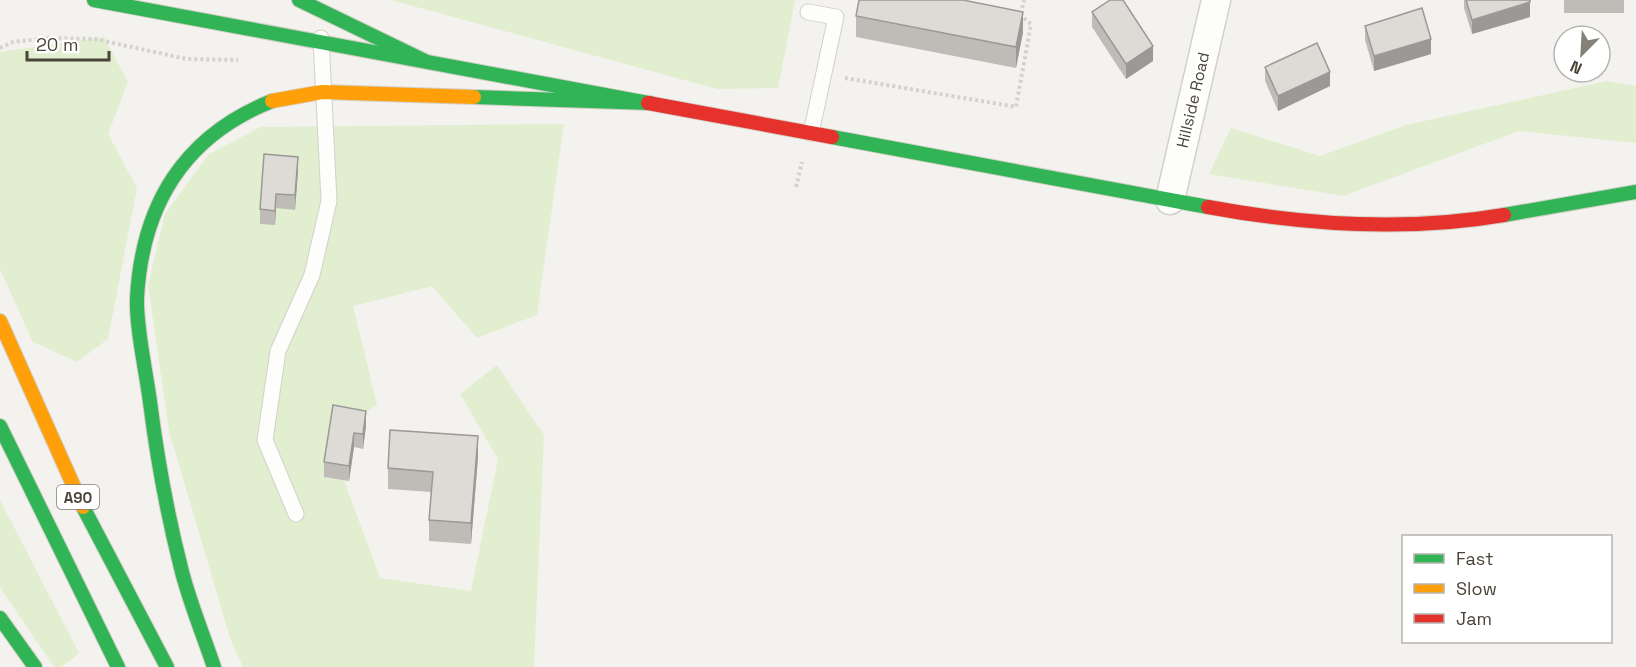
<svg xmlns="http://www.w3.org/2000/svg" width="1636" height="667" font-family="'Space Grotesk',sans-serif">
<style>
.green{fill:#e1eecf}
.lines{fill:none;stroke-linecap:round;stroke-linejoin:round}
.lane-casing{stroke:#d2d0cb;stroke-width:17}
.street-casing{stroke:#d2d0cb;stroke-width:31}
.fast-casing{stroke:#d3cfc5;stroke-width:16}
.slow-casing{stroke:#d3cfc5;stroke-width:16}
.jam-casing{stroke:#d3cfc5;stroke-width:16}
.path{stroke:#d3d2cc;stroke-width:4;stroke-dasharray:3 3;stroke-linecap:butt}
.lane{stroke:#fdfdfc;stroke-width:15}
.street{stroke:#fdfdfc;stroke-width:28}
.fast{stroke:#30b455;stroke-width:14}
.slow{stroke:#ff9f0a;stroke-width:14}
.jam{stroke:#e5322d;stroke-width:14}
.wall{fill:#bfbcb8}
.shaded-wall{fill:#9b9996}
.building{fill:#dedbd6;stroke:#9b9996;stroke-width:1.5}
.labels{text-anchor:middle;dominant-baseline:central;stroke-width:6;stroke-linejoin:round;paint-order:stroke}
.shield{fill:#fff;stroke:#817c74;stroke-width:1.5}
.shield-label{font-size:15px;font-weight:bold;fill:#4b4439}
.street-label{font-size:16px;fill:#4b4439;stroke:#fff}
</style>
<rect width="100%" height="100%" fill="#f4f2ee"/>
<g class="green">
<path d="M 391,0 L 795,0 L 778,88 L 717,89 Z"/>
<path d="M 104,37 L 128,82 L 108,134 L 137,188 L 108,339 L 77,362 L 33,342 L 0,269 L 0,52 Z"/>
<path d="M 1607,81 L 1636,86 L 1636,143 L 1519,131 L 1343,196 L 1209,174 L 1231,128 L 1320,156 L 1406,125 Z"/>
<path d="M 564,124 L 537,315 L 477,338 L 432,286 L 353,306 L 377,405 L 328,437 L 380,578 L 471,591 L 498,459 L 460,394 L 497,365 L 544,435 L 534,667 L 243,667 L 230,638 L 169,431 L 148,285 L 165,214 L 208,155 L 260,127 Z"/>
<path d="M 0,500 L 79,653 L 61,667 L 54,667 L 0,587 Z"/>
</g>
<g class="lines">
<g class="lane-casing">
<g id="lane">
<path d="M 808,12 L 836,17 L 811,133"/>
<path d="M 296,514 L 265,440 L 278,351 L 312,275 L 329,201 L 321,38"/>
</g>
</g>
<g class="street-casing">
<path id="street" d="M 1170,200 L 1216,0"/>
</g>
<g class="fast-casing">
<g id="fast">
<path d="M 94,0 L 648,103"/>
<path d="M 299,0 L 425,61"/>
<path d="M 474,97 L 650,103"/>
<path d="M 832,137 L 1208,207"/>
<path d="M 1504,215 L 1636,192"/>
<path d="M 0,426 L 118,667"/>
<path d="M 83,507 L 167,667"/>
<path d="M 0,618 L 35,667"/>
<path d="M 214,667 C 203,634 189,601 181,568 C 167,513 157,457 150,402 C 146,371 136,328 137,298 C 142,205 184,136 272,101"/>
</g>
</g>
<g class="slow-casing">
<g id="slow">
<path d="M 272,101 L 322,92 L 474,97"/>
<path d="M 0,321 L 83,507"/>
</g>
</g>
<g class="jam-casing">
<g id="jam">
<path d="M 648,103 L 832,137"/>
<path d="M 1208,207 C 1305,225 1405,232 1504,215"/>
</g>
</g>
<g class="path">
<path d="M 1021,14 L 1024,0"/>
<path d="M 0,48 L 13,42 L 49,38 L 95,39 L 187,59 L 238,60"/>
<path d="M 845,78 L 1016,107 L 1031,24 L 1021,16"/>
<path d="M 796,187 L 802,162"/>
</g>
<use href="#lane" class="lane"/>
<use href="#street" class="street"/>
<use href="#fast" class="fast"/>
<use href="#slow" class="slow"/>
<use href="#jam" class="jam"/>
</g>
<g class="wall">
<path d="M 1464,0 L 1530,0 L 1530,17 L 1472,34 L 1464,8 Z"/>
<rect x="1564" y="0" width="60" height="13"/>
<path d="M 1092,12 L 1153,61 L 1126,79 L 1092,27 Z"/>
<path d="M 856,16 L 1023,32 L 1016,68 L 856,37 Z"/>
<path d="M 1365,26 L 1431,54 L 1374,71 L 1365,40 Z"/>
<path d="M 1265,67 L 1330,86 L 1278,111 L 1265,81 Z"/>
<path d="M 298,171 L 295,210 L 276,208 L 275,225 L 260,224 L 260,209 Z"/>
<path d="M 333,405 L 366,426 L 363,449 L 354,447 L 349,481 L 324,477 L 324,462 Z"/>
<path d="M 478,457 L 471,544 L 429,541 L 429,520 L 431,492 L 388,489 L 388,468 Z"/>
</g>
<g class="shaded-wall">
<path d="M 1530,2 L 1530,17 L 1472,34 L 1472,20 Z"/>
<path d="M 1023,12 L 1023,32 L 1016,68 L 1016,47 Z"/>
<path d="M 1431,39 L 1431,54 L 1374,71 L 1374,56 Z"/>
<path d="M 1153,46 L 1153,61 L 1126,79 L 1126,64 Z"/>
<path d="M 1330,72 L 1330,86 L 1278,111 L 1278,96 Z"/>
<path d="M 298,157 L 298,171 L 295,210 L 295,195 Z"/>
<path d="M 276,194 L 276,208 L 275,225 L 275,211 Z"/>
<path d="M 366,411 L 366,426 L 363,449 L 363,434 Z"/>
<path d="M 354,433 L 354,447 L 349,481 L 349,466 Z"/>
<path d="M 478,436 L 478,457 L 471,544 L 471,523 Z"/>
</g>
<g class="building">
<path d="M 859,0 L 963,0 L 1023,12 L 1016,47 L 856,16 Z"/>
<path d="M 1110,0 L 1123,0 L 1153,46 L 1126,64 L 1092,12 Z"/>
<path d="M 1466,0 L 1530,0 L 1530,2 L 1472,20 Z"/>
<path d="M 1422,8 L 1431,39 L 1374,56 L 1365,26 Z"/>
<path d="M 1317,43 L 1330,72 L 1278,96 L 1265,67 Z"/>
<path d="M 264,154 L 298,157 L 295,195 L 276,194 L 275,211 L 260,209 Z"/>
<path d="M 333,405 L 366,411 L 363,434 L 354,433 L 349,466 L 324,462 Z"/>
<path d="M 390,430 L 478,436 L 471,523 L 429,520 L 433,472 L 388,468 Z"/>
</g>
<g class="labels">
<rect class="shield" x="57" y="485" width="42" height="24" rx="4.5"/>
<g class="shield-label">
<text x="78" y="497">A90</text>
</g>
<g class="street-label">
<text transform="translate(1193 100) rotate(-77)">Hillside Road</text>
</g>
</g>
<rect x="1402" y="535" width="210" height="108" fill="#ffffff" stroke="#b7b4b0" stroke-width="1.5"/>
<rect x="1414" y="554" width="30" height="9" fill="#30b455" stroke="#b7b4b0" stroke-width="1.5"/>
<text x="1456" y="565" font-size="18" fill="#4b4439">Fast</text>
<rect x="1414" y="584" width="30" height="9" fill="#ff9f0a" stroke="#b7b4b0" stroke-width="1.5"/>
<text x="1456" y="595" font-size="18" fill="#4b4439">Slow</text>
<rect x="1414" y="614" width="30" height="9" fill="#e5322d" stroke="#b7b4b0" stroke-width="1.5"/>
<text x="1456" y="625" font-size="18" fill="#4b4439">Jam</text>
<g transform="translate(1582 54) rotate(204)"><circle r="28" fill="#ffffff" stroke="#b7b4b0" stroke-width="1.5"/>
<path d="M0-4.5L10 22L0 15L-10 22Z" fill="#868178"/>
<text y="-9" font-size="16" font-weight="bold" text-anchor="middle" fill="#4b4439">N</text>
</g>
<path d="M27 51v9h82v-9" fill="none" stroke="#4b4439" stroke-width="3"/>
<text x="36" y="51" font-size="18" fill="#4b4439" stroke="#ffffff" stroke-width="4.5" paint-order="stroke">20 m</text>
</svg>
